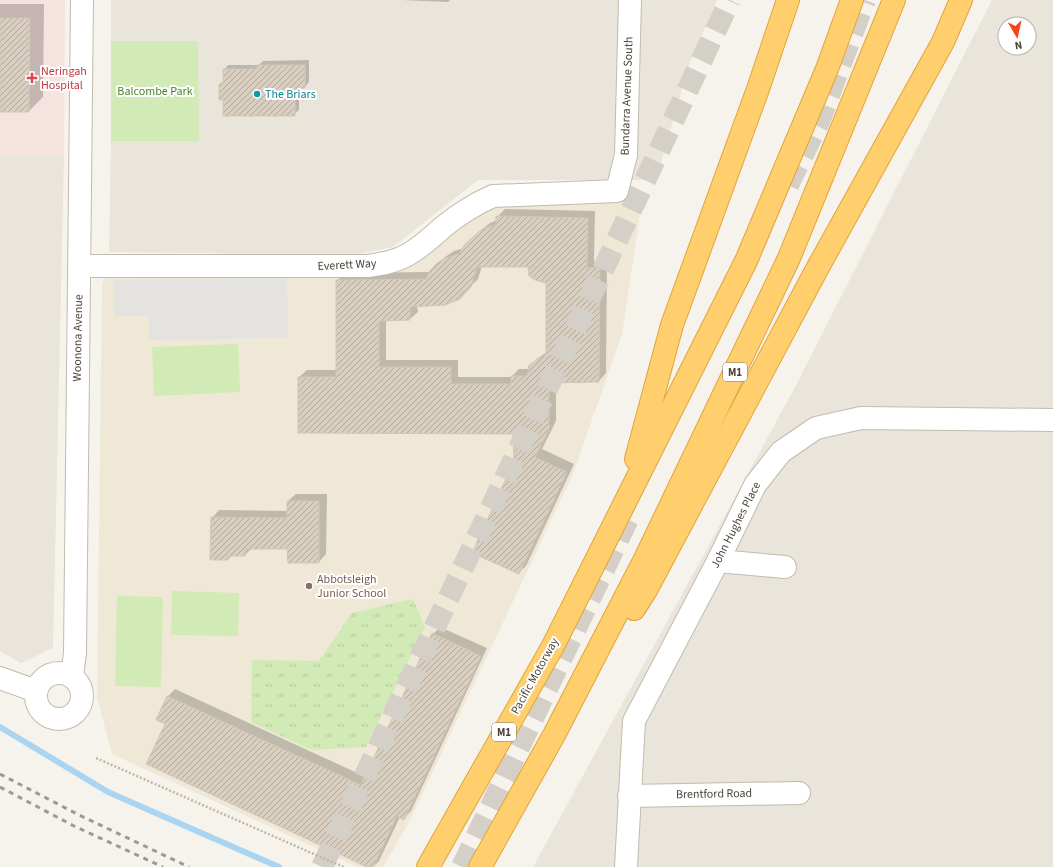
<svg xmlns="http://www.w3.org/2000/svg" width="1053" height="867" font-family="'Source Sans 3',sans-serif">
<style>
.residential{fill:#eae5da;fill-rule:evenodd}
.education{fill:#efe8d6}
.medical{fill:#f6e3e0}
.grass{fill:url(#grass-tufts)}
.park{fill:#d2eab5}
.parking{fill:#e5e3e0}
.shadow{fill:#0003;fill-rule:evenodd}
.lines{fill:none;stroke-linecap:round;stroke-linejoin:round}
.stream{stroke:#a9d4f2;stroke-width:6}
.building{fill:url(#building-hatch);stroke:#d3c7b4;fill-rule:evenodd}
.highway-tunnel{stroke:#d4d0c8;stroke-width:22;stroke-dasharray:22 11;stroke-linecap:butt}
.minor-casing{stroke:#c2bbae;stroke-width:24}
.highway-casing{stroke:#e0a43c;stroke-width:24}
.path{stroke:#c4b79f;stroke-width:2.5;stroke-dasharray:2 2;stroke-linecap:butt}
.minor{stroke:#fff;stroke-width:22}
.highway{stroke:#ffcf6e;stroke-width:22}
.rail{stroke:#9a9a9a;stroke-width:3;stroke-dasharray:5 5;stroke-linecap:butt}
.path-bridge{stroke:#c4b79f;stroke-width:2.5;stroke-dasharray:2 2;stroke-linecap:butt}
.health-dot{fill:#e0444e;stroke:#fff;stroke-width:1.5}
.culture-dot{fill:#0f9aa8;stroke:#fff;stroke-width:1.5}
.education-dot{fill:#8d6e63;stroke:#fff;stroke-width:1.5}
.labels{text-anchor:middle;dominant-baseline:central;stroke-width:4;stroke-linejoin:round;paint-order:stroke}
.shield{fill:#fff;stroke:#817c74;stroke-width:1}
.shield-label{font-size:11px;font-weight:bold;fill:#4b4439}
.health-label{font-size:12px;fill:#be3a42;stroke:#fff;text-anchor:start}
.park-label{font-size:12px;fill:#4a7f2a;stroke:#fff}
.culture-label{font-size:12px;fill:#0d838f;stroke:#fff;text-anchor:start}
.street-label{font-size:12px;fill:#4b4439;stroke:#fff}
.education-label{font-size:12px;fill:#785e54;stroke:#fff;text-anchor:start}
</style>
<defs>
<pattern id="grass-tufts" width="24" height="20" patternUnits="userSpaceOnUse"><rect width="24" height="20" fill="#d2eab5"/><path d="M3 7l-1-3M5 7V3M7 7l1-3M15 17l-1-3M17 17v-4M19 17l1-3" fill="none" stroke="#b6ca9c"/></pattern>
<pattern id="building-hatch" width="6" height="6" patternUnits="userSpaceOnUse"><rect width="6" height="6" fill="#d8cfc1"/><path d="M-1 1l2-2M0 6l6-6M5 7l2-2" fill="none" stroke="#b1aa9e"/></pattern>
</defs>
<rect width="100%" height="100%" fill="#f6f3ec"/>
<g class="residential">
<path d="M 111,0 L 717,0 L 689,65 L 656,180 L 478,180 L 393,247 L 354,255 L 109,252 L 111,141 Z"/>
<path d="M 992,0 L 1053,0 L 1053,867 L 533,867 L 793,391 ZM 1005,24 L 1029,24 L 1029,48 L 1005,48 Z"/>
<path d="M 0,155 L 64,156 L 53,648 L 21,663 L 0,651 Z"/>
</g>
<path class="education" d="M 642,201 L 622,334 L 573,474 L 408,824 L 383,867 L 357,867 L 112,754 L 97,697 L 102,283 L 106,276 L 345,275 L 449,232 L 496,205 Z"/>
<path class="medical" d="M 0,0 L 65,0 L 64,156 L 0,155 Z"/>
<path class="grass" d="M 413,599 L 425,627 L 366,747 L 312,750 L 251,722 L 252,660 L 319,661 L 352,613 Z"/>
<g class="park">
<path d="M 111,41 L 198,41 L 199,141 L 111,141 Z"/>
<path d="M 238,344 L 240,392 L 154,396 L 152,347 Z"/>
<path d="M 172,591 L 239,593 L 238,636 L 171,635 Z"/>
<path d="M 117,596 L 163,597 L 161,687 L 115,686 Z"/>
</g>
<path class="parking" d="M 287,278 L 288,338 L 149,340 L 149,316 L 114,316 L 114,280 Z"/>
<g class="shadow">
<path d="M 402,0 L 450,0 L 448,2 Z"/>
<path d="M 0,4 L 44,4 L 43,97 L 29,111 L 0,111 Z"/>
<path d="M 309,60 L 309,82 L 305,87 L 299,87 L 299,110 L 294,114 L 224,99 L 220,84 L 224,81 L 224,70 L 228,65 L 259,65 L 263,61 Z"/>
<path d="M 505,209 L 595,211 L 594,261 L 607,260 L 606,373 L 599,381 L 556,382 L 556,421 L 542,449 L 574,464 L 526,566 L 518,573 L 514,433 L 299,432 L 299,377 L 307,370 L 337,370 L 337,281 L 344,273 L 430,272 L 445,257 L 454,251 L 464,248 L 474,236 L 490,223 L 497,220 L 497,217 ZM 482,266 L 528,266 L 547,282 L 547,352 L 538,358 L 530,366 L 529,369 L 519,369 L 511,377 L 458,377 L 458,360 L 386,360 L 386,320 L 410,319 L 418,312 L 417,306 L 459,298 L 478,279 Z"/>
<path d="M 296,494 L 327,494 L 326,554 L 319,562 L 288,548 L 252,548 L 245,555 L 233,555 L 228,559 L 212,518 L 219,510 L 288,511 L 288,501 Z"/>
<path d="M 440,627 L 487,648 L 411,811 L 404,818 L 400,817 L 379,861 L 373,867 L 370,867 L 166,724 L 168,696 L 175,689 L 366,777 L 433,634 Z"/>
</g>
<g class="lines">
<path class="stream" d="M 0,727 L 108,792 L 279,867"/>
</g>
<g class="building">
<path d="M 0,18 L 30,18 L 29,112 L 0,112 Z"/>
<path d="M 257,65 L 305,65 L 305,88 L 295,88 L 295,116 L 223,116 L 223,100 L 219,100 L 219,84 L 223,84 L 223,69 L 257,69 Z"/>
<path d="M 496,216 L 588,218 L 587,268 L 600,267 L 599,382 L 549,383 L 549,430 L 535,457 L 567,472 L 519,574 L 472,553 L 514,461 L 513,434 L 298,433 L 298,377 L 336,377 L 336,280 L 426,279 L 429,272 L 436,264 L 445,258 L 459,254 L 465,244 L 481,230 L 496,224 ZM 477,267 L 528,267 L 529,276 L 535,280 L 546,283 L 546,354 L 529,365 L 527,376 L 511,376 L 511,384 L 451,384 L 451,367 L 379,367 L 379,321 L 410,320 L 410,307 L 445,305 L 460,299 L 471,287 Z"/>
<path d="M 287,501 L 319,501 L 319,563 L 288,563 L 287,549 L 246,549 L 245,556 L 229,556 L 228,560 L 210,560 L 211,517 L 287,518 Z"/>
<path d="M 432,633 L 481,656 L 404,820 L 397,816 L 373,867 L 367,867 L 146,764 L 165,724 L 156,720 L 167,696 L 361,785 Z"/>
</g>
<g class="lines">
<g class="highway-tunnel">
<path d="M 788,185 L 818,124 L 865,0"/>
<path d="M 322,867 L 730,0"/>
<path d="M 462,867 L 628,519"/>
</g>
<g class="minor-casing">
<g id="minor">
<path d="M 79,266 L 368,266 C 381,264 395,262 407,255 C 420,248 432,237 443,227 C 459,214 475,204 493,196 L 617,191 L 626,155 L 630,0"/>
<path d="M 718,561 L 785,567"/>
<circle cx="59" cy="696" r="23"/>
<path d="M 72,676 L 75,653 L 82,0"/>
<path d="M 0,678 L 36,691"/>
<path d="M 629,796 L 799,793"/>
<path d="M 626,867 L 634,721 L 718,561 L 755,485 L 781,452 L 816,428 L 861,418 L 1053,420"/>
</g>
</g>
<g class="highway-casing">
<g id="highway">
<path d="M 636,459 L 672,325 L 758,89 L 788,0"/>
<path d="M 634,609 L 646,590 L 817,269 L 943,42 L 961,0"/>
<path d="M 428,867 L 553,646 L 746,261 L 827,69 L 852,0"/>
<path d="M 480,867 L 554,735 L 645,559 L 789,258 L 894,0"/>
</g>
</g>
<path class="path" d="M 96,758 L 316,855"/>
<use href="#minor" class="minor"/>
<use href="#highway" class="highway"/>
<g class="rail">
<path d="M 0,774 L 79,815 L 189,867"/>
<path d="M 0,787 L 74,826 L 163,867"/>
</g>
<path class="path-bridge" d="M 316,855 L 344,867"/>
</g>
<path class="health-dot" d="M30 72h4v4h4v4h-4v4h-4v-4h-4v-4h4z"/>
<circle class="culture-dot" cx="257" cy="94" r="4"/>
<circle class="education-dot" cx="309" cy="586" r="4"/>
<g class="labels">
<g class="shield">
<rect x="723" y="363" width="24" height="18" rx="3"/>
<rect x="492" y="723" width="24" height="18" rx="3"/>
</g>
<g class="shield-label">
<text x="735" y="372">M1</text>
<text x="504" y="732">M1</text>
</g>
<g class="health-label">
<text x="41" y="71">Neringah<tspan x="41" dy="14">Hospital</tspan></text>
</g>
<g class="park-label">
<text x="155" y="91">Balcombe Park</text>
</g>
<g class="culture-label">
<text x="265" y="94">The Briars</text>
</g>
<g class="street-label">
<text transform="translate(627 96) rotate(-88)">Bundarra Avenue South</text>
<text transform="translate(347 265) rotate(-3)">Everett Way</text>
<text transform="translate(78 338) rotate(-89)">Woonona Avenue</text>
<text transform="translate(736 525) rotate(-63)">John Hughes Place</text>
<text transform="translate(535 676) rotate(-61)">Pacific Motorway</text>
<text transform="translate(714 794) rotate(-1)">Brentford Road</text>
</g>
<g class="education-label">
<text x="317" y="579">Abbotsleigh<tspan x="317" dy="14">Junior School</tspan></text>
</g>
</g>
<g transform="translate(1017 36) rotate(171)"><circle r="19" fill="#ffffff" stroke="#b7b4b0"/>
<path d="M0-3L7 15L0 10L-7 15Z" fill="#fc3f1d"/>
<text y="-6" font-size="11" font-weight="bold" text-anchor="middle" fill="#4b4439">N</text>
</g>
</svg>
